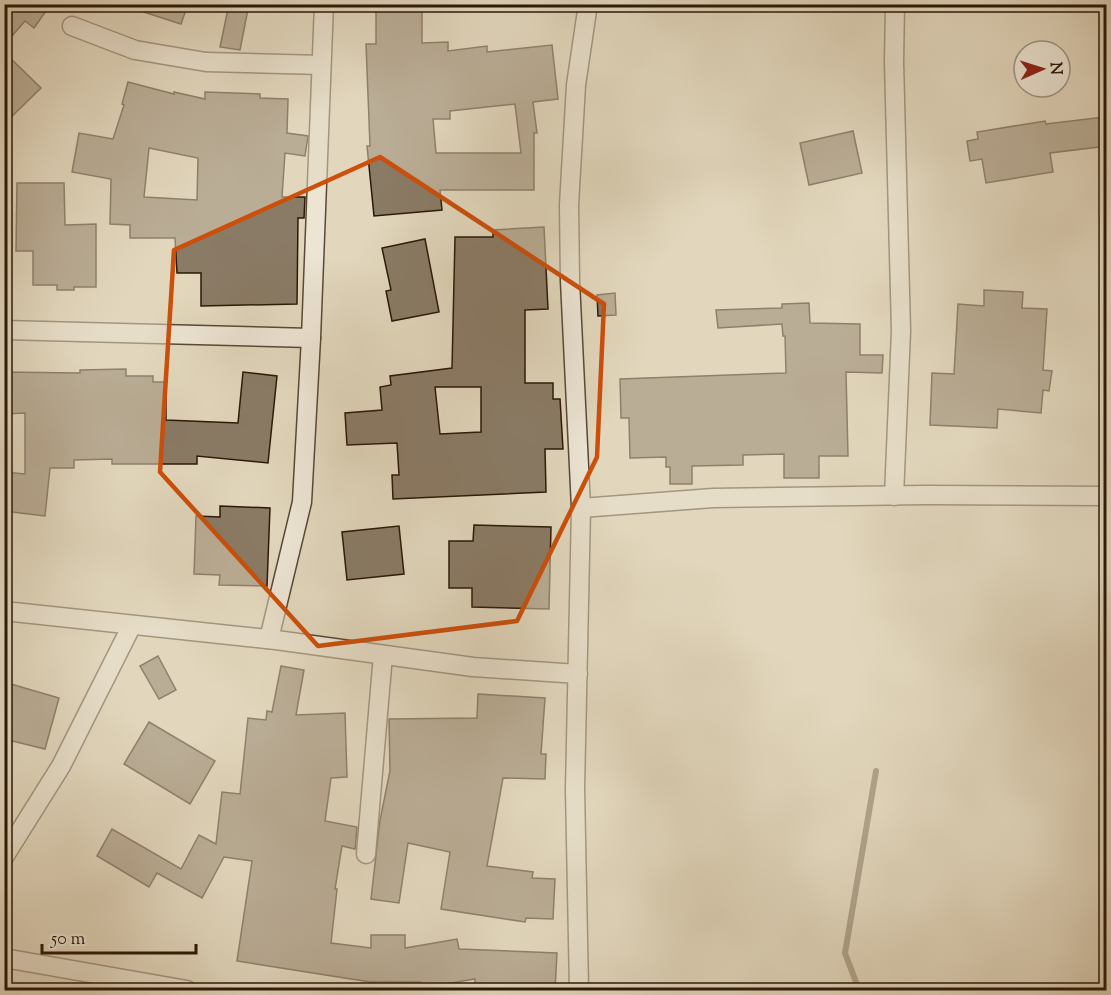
<svg xmlns="http://www.w3.org/2000/svg" width="1111" height="995" font-family="'Sorts Mill Goudy',serif">
<style>
.lines{fill:none;stroke-linecap:round;stroke-linejoin:round}
.stream{stroke:#73644f;stroke-width:6}
.building{fill:#8a7b66;stroke:#2a1808;stroke-width:1.5;fill-rule:evenodd}
.minor-casing{stroke:#584835;stroke-width:21}
.minor{stroke:#ece5d4;stroke-width:18}
.marked{fill:none;stroke:#cc4f0b;stroke-width:4.5;stroke-linejoin:round}
</style>
<rect width="100%" height="100%" fill="#e2d7bd"/>
<filter id="stains"><feTurbulence type="fractalNoise" baseFrequency=".00333" numOctaves="4"/><feColorMatrix values="0 0 0 0 .2 0 0 0 0 .09 0 0 0 0 .02 0 0 0 .5 -.17"/></filter>
<radialGradient id="worn" r=".72"><stop offset=".6" stop-color="#630" stop-opacity="0"/><stop offset="1" stop-color="#630" stop-opacity=".3"/></radialGradient>
<g class="lines">
<path class="stream" d="M 859,990 L 845,953 L 876,771"/>
</g>
<g class="building">
<path d="M 4,4 L 51,4 L 34,28 L 25,21 L 4,45 Z"/>
<path d="M 131,4 L 188,4 L 181,24 L 131,8 Z"/>
<path d="M 229,4 L 249,4 L 240,50 L 220,47 Z"/>
<path d="M 376,4 L 422,4 L 422,43 L 448,42 L 448,51 L 487,46 L 487,52 L 552,45 L 558,99 L 533,102 L 537,133 L 534,133 L 534,190 L 440,190 L 442,210 L 374,216 L 367,146 L 370,146 L 366,44 L 376,44 ZM 515,104 L 521,153 L 436,153 L 433,119 L 450,119 L 450,111 Z"/>
<path d="M 4,52 L 41,88 L 4,124 Z"/>
<path d="M 128,82 L 174,94 L 174,92 L 205,99 L 205,92 L 260,94 L 260,98 L 288,99 L 287,133 L 308,136 L 305,156 L 285,153 L 282,197 L 305,197 L 304,218 L 298,218 L 297,304 L 201,306 L 201,273 L 177,273 L 175,238 L 130,238 L 130,225 L 110,224 L 111,179 L 72,172 L 79,133 L 113,139 L 124,105 L 122,104 ZM 149,148 L 198,158 L 197,200 L 144,197 Z"/>
<path d="M 1104,117 L 1107,146 L 1050,153 L 1053,172 L 986,183 L 982,159 L 970,161 L 967,141 L 978,139 L 977,132 L 1045,121 L 1046,124 Z"/>
<path d="M 853,131 L 862,173 L 809,185 L 800,143 Z"/>
<path d="M 17,183 L 64,183 L 65,225 L 96,224 L 96,287 L 74,287 L 74,290 L 57,290 L 57,285 L 33,285 L 33,251 L 16,251 Z"/>
<path d="M 544,227 L 548,309 L 525,310 L 525,383 L 553,383 L 553,399 L 560,399 L 563,449 L 545,449 L 546,492 L 393,499 L 392,475 L 399,475 L 397,443 L 347,445 L 345,413 L 382,410 L 380,387 L 391,385 L 390,376 L 452,368 L 455,237 L 493,237 L 493,230 ZM 435,387 L 481,387 L 481,432 L 440,434 Z"/>
<path d="M 425,239 L 439,312 L 392,321 L 386,291 L 391,290 L 382,248 Z"/>
<path d="M 984,290 L 1023,292 L 1022,308 L 1047,309 L 1043,370 L 1052,371 L 1049,391 L 1043,390 L 1041,413 L 998,409 L 997,428 L 930,425 L 932,373 L 954,374 L 958,304 L 984,306 Z"/>
<path d="M 615,293 L 616,315 L 598,316 L 597,295 Z"/>
<path d="M 809,303 L 810,323 L 860,324 L 860,355 L 883,355 L 882,373 L 846,372 L 848,456 L 819,456 L 819,478 L 784,478 L 784,454 L 743,455 L 743,465 L 692,466 L 692,484 L 670,484 L 670,467 L 666,467 L 666,457 L 630,458 L 629,418 L 621,418 L 620,379 L 786,373 L 785,336 L 783,336 L 782,324 L 718,328 L 716,310 L 782,308 L 782,304 Z"/>
<path d="M 126,369 L 126,376 L 153,376 L 153,382 L 166,382 L 166,420 L 238,423 L 243,372 L 277,376 L 268,463 L 197,456 L 197,464 L 112,464 L 112,459 L 74,460 L 74,468 L 50,468 L 45,516 L 4,511 L 4,472 L 25,474 L 25,413 L 4,414 L 4,372 L 80,373 L 80,370 Z"/>
<path d="M 220,506 L 270,508 L 267,586 L 219,585 L 220,575 L 194,574 L 196,516 L 220,517 Z"/>
<path d="M 474,525 L 551,527 L 549,609 L 472,607 L 472,588 L 449,588 L 449,541 L 473,541 Z"/>
<path d="M 399,526 L 404,574 L 347,580 L 342,532 Z"/>
<path d="M 158,656 L 176,690 L 159,699 L 140,666 Z"/>
<path d="M 281,666 L 304,670 L 296,715 L 345,713 L 347,777 L 331,778 L 325,821 L 357,827 L 355,849 L 342,846 L 335,889 L 337,889 L 331,943 L 371,948 L 371,935 L 405,935 L 405,948 L 457,939 L 459,949 L 557,953 L 555,990 L 475,990 L 475,979 L 422,988 L 421,982 L 370,982 L 237,961 L 252,861 L 224,857 L 202,898 L 157,873 L 149,887 L 97,856 L 112,829 L 181,869 L 199,835 L 216,844 L 222,792 L 240,794 L 248,718 L 266,720 L 267,711 L 272,712 Z"/>
<path d="M 4,682 L 59,698 L 45,749 L 4,739 Z"/>
<path d="M 478,694 L 545,698 L 541,754 L 546,754 L 545,779 L 503,778 L 487,866 L 533,872 L 532,878 L 555,879 L 553,919 L 526,918 L 525,922 L 441,909 L 450,852 L 408,843 L 399,903 L 371,899 L 380,820 L 390,771 L 389,719 L 477,718 Z"/>
<path d="M 149,722 L 215,761 L 190,804 L 124,764 Z"/>
</g>
<g class="lines">
<g class="minor-casing">
<g id="minor">
<path d="M 72,26 L 135,50 L 206,62 L 321,65"/>
<path d="M 4,330 L 311,338"/>
<path d="M 894,496 L 901,331 L 894,62 L 895,4"/>
<path d="M 581,508 L 713,498 L 926,495 L 1106,496"/>
<path d="M 4,611 L 276,640 L 473,667 L 578,674"/>
<path d="M 269,639 L 302,502 L 311,338 L 324,4"/>
<path d="M 366,854 L 383,655"/>
<path d="M 4,857 L 61,766 L 132,625"/>
<path d="M 4,958 L 187,990"/>
<path d="M 579,990 L 575,789 L 581,508 L 570,281 L 569,205 L 576,85 L 588,4"/>
</g>
</g>
<use href="#minor" class="minor"/>
</g>
<path d="M0 0H1111V995H0ZM 380,157 L 604,304 L 597,457 L 517,621 L 318,646 L 160,472 L 174,250 Z" fill="#e2d7bd" fill-opacity=".55" fill-rule="evenodd"/>
<path class="marked" d="M 380,157 L 604,304 L 597,457 L 517,621 L 318,646 L 160,472 L 174,250 Z"/>
<rect width="1111" height="995" fill="none" stroke="#e2d7bd" stroke-width="24"/>
<rect x="6" y="6" width="1099" height="983" fill="none" stroke="#2a1808" stroke-width="3"/>
<rect x="12" y="12" width="1087" height="971" fill="none" stroke="#2a1808" stroke-width="1.5"/>
<g transform="translate(1042 69) rotate(87)"><circle r="28" fill="#ece5d4" stroke="#9e9382" stroke-width="1.5"/>
<path d="M0-4.5L10 22L0 15L-10 22Z" fill="#8f2418"/>
<text y="-9" font-size="16" font-weight="bold" text-anchor="middle" fill="#2a1808">N</text>
</g>
<path d="M42 944v9h154v-9" fill="none" stroke="#2a1808" stroke-width="3"/>
<text x="51" y="944" font-size="18" fill="#2a1808" stroke="#ece5d4" stroke-width="4.5" paint-order="stroke">50 m</text>
<rect width="100%" height="100%" filter="url(#stains)"/>
<rect width="100%" height="100%" fill="url(#worn)"/>
</svg>
